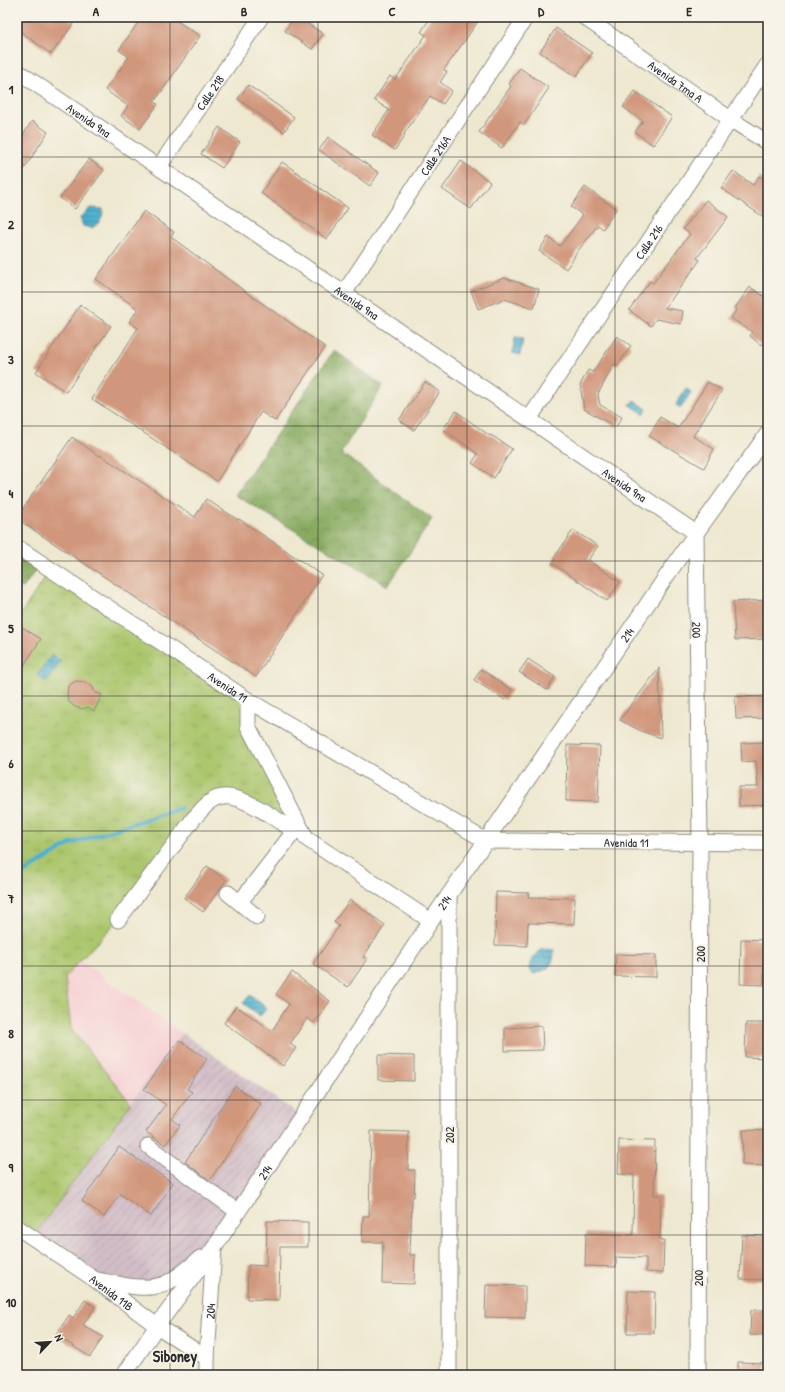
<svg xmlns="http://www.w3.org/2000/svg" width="785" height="1392" font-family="'Patrick Hand',sans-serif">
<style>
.built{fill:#f7cfd3}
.industrial{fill:url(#industrial-furrows)}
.grass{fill:url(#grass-tufts);stroke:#6b784c}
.forest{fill:url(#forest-crowns);stroke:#5a6b46}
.water{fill:url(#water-rules);stroke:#3c6d7c}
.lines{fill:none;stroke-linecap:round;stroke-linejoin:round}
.stream{stroke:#4eafcd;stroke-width:4}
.building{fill:#d1977d}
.minor-casing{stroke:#8c8a7e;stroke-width:17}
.minor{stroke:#fff;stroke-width:15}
.grid{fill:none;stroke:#2b2b2b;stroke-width:1;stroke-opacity:0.55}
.labels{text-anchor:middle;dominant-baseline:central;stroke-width:4;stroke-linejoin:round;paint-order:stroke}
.street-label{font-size:12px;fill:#2b2b2b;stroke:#f7f3e8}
.district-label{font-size:16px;font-weight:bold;fill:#2b2b2b;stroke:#f7f3e8}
.neatline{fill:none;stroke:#2b2b2b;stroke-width:1.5}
.grid-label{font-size:13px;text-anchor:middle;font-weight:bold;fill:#2b2b2b}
</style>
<defs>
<pattern id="industrial-furrows" width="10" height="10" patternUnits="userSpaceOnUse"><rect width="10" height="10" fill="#d2bdc7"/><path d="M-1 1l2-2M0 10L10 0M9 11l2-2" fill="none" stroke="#b4a3ab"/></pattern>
<pattern id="grass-tufts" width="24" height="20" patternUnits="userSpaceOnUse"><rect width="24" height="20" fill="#abc66d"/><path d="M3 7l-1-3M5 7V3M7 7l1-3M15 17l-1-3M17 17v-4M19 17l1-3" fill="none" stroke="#93aa5f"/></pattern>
<pattern id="forest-crowns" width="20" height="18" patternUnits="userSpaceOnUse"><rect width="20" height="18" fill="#88ab60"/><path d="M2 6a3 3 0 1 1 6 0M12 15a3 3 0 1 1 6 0" fill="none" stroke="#6f8b4f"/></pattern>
<pattern id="water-rules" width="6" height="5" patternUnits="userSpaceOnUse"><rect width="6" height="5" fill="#4eafcd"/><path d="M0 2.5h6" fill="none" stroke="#418fa7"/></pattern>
</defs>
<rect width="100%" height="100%" fill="#f7f3e8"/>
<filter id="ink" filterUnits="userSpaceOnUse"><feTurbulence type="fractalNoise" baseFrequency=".025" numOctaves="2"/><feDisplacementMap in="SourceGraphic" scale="8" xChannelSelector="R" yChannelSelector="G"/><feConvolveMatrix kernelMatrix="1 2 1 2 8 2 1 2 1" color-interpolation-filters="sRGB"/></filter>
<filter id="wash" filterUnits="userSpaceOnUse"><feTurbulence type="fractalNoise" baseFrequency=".012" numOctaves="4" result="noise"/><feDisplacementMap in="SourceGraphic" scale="16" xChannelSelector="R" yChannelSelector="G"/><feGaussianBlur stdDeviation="0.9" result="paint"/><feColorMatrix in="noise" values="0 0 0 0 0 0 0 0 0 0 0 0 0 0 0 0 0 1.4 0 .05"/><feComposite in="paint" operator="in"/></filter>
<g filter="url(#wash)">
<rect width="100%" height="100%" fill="#eee8d0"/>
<path class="built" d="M 17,916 L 182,1033 L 33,1237 Z"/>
<path class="industrial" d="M 182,1033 L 301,1116 L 214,1248 L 163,1285 L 94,1279 L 33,1237 Z"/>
<path class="grass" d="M 47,574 L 248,700 L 248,726 L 299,825 L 216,799 L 118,920 L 65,977 L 71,1029 L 131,1103 L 33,1237 L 17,1226 L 17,620 Z"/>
<g class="forest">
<path d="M 334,350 L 383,386 L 341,453 L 432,519 L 388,586 L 235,495 Z"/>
<path d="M 17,547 L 41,563 L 23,588 L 17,585 Z"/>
</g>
<g class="water">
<path d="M 90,208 L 103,209 C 103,219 100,224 91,228 L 83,226 L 80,218 Z"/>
<path d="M 515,338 L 523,339 L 520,355 L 512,353 Z"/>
<path d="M 686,388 L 691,392 L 681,408 L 676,405 Z"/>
<path d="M 634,400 L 647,409 L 644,414 L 630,405 Z"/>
<path d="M 52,655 L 61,661 L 46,682 L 37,675 Z"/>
<path d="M 543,949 L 554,950 C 554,966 548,970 534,974 L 529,970 C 529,960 535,954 543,949 Z"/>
<path d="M 250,995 L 267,1008 L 260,1016 L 243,1003 Z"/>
</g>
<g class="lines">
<path class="stream" d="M 17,877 L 70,844 L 181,808"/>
</g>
<g id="blocks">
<g class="building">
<path d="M 17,17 L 66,17 L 74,23 L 51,54 L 17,29 Z"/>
<path d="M 142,17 L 171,17 L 200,36 L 154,102 L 158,104 L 140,129 L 121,116 L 128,106 L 105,90 L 129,57 L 119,50 Z"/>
<path d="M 294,17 L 298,17 L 323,34 L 312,49 L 285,31 Z"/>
<path d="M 431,17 L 481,17 L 444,70 L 447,72 L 440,82 L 452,91 L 443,104 L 430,96 L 404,134 L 405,135 L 395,150 L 372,135 L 389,110 L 374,100 L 390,76 L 395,80 L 426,35 L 421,32 Z"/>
<path d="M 556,28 L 592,53 L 576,77 L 540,52 Z"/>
<path d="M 520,68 L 549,88 L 524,125 L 520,122 L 502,148 L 479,132 L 511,86 L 509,84 Z"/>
<path d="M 248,85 L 294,117 L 284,132 L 238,99 Z"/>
<path d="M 635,91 L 672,117 L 653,145 L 635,132 L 643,121 L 623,107 Z"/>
<path d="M 32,121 L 48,132 L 17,180 L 17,144 Z"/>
<path d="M 219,127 L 240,142 L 222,168 L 201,154 Z"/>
<path d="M 328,137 L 379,173 L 370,186 L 319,150 Z"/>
<path d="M 89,159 L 104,170 L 75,209 L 60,198 Z"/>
<path d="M 461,161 L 490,182 L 471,209 L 442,189 Z"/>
<path d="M 282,162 L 348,208 L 327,239 L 261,193 Z"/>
<path d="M 733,171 L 753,185 L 759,176 L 768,182 L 768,186 L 764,193 L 768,195 L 768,220 L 721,188 Z"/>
<path d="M 585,187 L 616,209 L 603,229 L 598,225 L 574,256 L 575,256 L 566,269 L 539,251 L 548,237 L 560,246 L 583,215 L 571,207 Z"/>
<path d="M 706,200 L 728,217 L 697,258 L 700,260 L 665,308 L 683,311 L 681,324 L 656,319 L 651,326 L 629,310 L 650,281 L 653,283 L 690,234 L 683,229 Z"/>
<path d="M 144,211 L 174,232 L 171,237 L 206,263 L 243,290 L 325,347 L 275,421 L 261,412 L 217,481 L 92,399 L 138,328 L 129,322 L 138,309 L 96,279 Z"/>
<path d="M 504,278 L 539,289 L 534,308 L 504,299 L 478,309 L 471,291 Z"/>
<path d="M 750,287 L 768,299 L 768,335 L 761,345 L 750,336 L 752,332 L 731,318 L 737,309 L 735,308 Z"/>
<path d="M 80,305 L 111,326 L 66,392 L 36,372 Z"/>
<path d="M 617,336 L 631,346 L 617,366 L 614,364 L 598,394 L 600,405 L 622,417 L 616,427 L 584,409 L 580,385 L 588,370 L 593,372 Z"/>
<path d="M 425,382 L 440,392 L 414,430 L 399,420 Z"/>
<path d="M 708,382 L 722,390 L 693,436 L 714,449 L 704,468 L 649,436 L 660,417 L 678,428 Z"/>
<path d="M 456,411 L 490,436 L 491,435 L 512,449 L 494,478 L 472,463 L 478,454 L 443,429 Z"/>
<path d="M 72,437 L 99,456 L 100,455 L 195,517 L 206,499 L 238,520 L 239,519 L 322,575 L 256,677 L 17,519 L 17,517 Z"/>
<path d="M 573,530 L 598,546 L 588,560 L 620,582 L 607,601 L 552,563 L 555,559 L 554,558 Z"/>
<path d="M 768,600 L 768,639 L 735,640 L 733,602 Z"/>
<path d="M 17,624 L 41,639 L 17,676 Z"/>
<path d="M 528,659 L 555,677 L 547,690 L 519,672 Z"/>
<path d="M 659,668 L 661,738 L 641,731 L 620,720 Z"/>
<path d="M 481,669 L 512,690 L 505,700 L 474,680 Z"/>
<path d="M 76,681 L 85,682 L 93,687 L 94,692 L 102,695 L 94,711 L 88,707 L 83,709 L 75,707 L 68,701 L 67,696 L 68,686 Z"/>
<path d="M 768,696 L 768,718 L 736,719 L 735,697 Z"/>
<path d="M 768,742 L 768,805 L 739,806 L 739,787 L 758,787 L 756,761 L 742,762 L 741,743 Z"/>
<path d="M 567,745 L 600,746 L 598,802 L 566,801 Z"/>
<path d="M 207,866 L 226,880 L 203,912 L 184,898 Z"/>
<path d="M 496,892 L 529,893 L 528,897 L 575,898 L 574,924 L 528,923 L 527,946 L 495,945 Z"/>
<path d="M 350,900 L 385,925 L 363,957 L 367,959 L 348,987 L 313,964 L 339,926 L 334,922 Z"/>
<path d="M 741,939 L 765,940 L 765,941 L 768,941 L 768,962 L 764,962 L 764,985 L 740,984 Z"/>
<path d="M 616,954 L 656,955 L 656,977 L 615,976 Z"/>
<path d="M 292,972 L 330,1001 L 314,1023 L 307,1018 L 290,1044 L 296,1048 L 283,1066 L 224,1023 L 236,1006 L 272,1031 L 289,1004 L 276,994 Z"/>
<path d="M 746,1023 L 768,1023 L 768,1058 L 745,1057 Z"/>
<path d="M 542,1026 L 543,1050 L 505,1051 L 505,1028 Z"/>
<path d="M 179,1040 L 207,1059 L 187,1089 L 192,1092 L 172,1119 L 180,1125 L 165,1145 L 146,1132 L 166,1105 L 144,1089 Z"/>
<path d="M 378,1055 L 414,1056 L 414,1081 L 378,1080 Z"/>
<path d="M 235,1086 L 261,1104 L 210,1180 L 185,1162 Z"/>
<path d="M 743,1130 L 768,1131 L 768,1166 L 742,1165 Z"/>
<path d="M 371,1131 L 409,1132 L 408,1170 L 415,1170 L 414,1197 L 412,1197 L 410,1255 L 415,1255 L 414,1284 L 382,1283 L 383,1242 L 362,1242 L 363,1216 L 369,1216 Z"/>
<path d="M 619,1140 L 655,1141 L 654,1195 L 661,1195 L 660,1240 L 664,1240 L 663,1273 L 646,1272 L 646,1258 L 616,1257 L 616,1267 L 585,1266 L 586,1233 L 633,1235 L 634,1175 L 618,1174 Z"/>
<path d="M 119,1147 L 173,1183 L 151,1216 L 120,1194 L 104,1217 L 82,1201 Z"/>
<path d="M 267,1221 L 308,1222 L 308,1247 L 280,1247 L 279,1300 L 247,1299 L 248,1265 L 266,1266 Z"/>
<path d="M 742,1235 L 768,1236 L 768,1280 L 740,1279 Z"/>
<path d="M 486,1285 L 525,1286 L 525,1318 L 485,1317 Z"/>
<path d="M 628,1291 L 655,1292 L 654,1333 L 627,1333 Z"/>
<path d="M 85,1300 L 95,1307 L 83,1325 L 103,1337 L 90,1357 L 56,1335 L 69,1315 L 73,1318 Z"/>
<path d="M 751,1310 L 768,1310 L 768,1335 L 750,1335 Z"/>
<path d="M 738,1362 L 766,1363 L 766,1375 L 738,1375 Z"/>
</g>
</g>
</g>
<g filter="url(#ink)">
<use href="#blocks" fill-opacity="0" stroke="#8c8a7e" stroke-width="1"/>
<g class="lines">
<g class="minor-casing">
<g id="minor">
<path id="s1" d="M 584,17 L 730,119 L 768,143"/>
<path id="s2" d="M 17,71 L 696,533"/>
<path id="s3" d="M 159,167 L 261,17"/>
<path id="s4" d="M 344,293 L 526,17"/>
<path id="s5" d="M 529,419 L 768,64"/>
<path id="s6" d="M 696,533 L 700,842 L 698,1375"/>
<path id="s7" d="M 17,547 L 248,700 L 248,726 L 299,825 L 307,839 L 431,921"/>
<path id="s8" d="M 248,700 L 486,841 L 768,843"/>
<path d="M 228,893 L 257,917"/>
<path d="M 240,902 L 299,825"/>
<path d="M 118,920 L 194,818 C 202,810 210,798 223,797 C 242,794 278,820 294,831"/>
<path d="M 148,1146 L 238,1212"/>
<path id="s9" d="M 17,1227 L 94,1279 L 157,1326 L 207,1358"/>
<path d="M 98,1280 C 118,1284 142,1291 162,1285 C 173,1281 191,1266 200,1258"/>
<path id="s10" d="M 124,1375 L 157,1326 L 214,1248 L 431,921 L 696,533 L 768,433"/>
<path id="s11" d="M 207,1375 L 207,1358 L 214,1248"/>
<path d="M 449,1375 L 449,896"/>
</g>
</g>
<use href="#minor" class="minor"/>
</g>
</g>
<path class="grid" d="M 170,17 L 170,1375M 318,17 L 318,1375M 467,17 L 467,1375M 615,17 L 615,1375M 17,157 L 768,157M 17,292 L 768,292M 17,426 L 768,426M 17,561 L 768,561M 17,696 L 768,696M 17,831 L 768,831M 17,966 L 768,966M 17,1100 L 768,1100M 17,1235 L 768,1235"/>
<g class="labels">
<g class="street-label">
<text stroke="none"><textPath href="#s1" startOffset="112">Avenida 7ma A</textPath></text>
<text stroke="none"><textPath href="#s3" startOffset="90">Calle 218</textPath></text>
<text stroke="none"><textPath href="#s2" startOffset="87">Avenida 9na</textPath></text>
<text stroke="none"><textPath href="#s4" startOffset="165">Calle 216A</textPath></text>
<text stroke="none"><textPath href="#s5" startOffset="214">Calle 216</textPath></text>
<text stroke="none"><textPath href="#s2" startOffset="411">Avenida 9na</textPath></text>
<text stroke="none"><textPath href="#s2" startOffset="735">Avenida 9na</textPath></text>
<text stroke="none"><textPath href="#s6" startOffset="97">200</textPath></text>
<text stroke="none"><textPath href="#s10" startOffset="895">214</textPath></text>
<text stroke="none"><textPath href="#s7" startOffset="253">Avenida 11</textPath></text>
<text stroke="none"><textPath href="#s8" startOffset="417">Avenida 11</textPath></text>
<text stroke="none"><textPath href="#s10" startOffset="571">214</textPath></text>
<text transform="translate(700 954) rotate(-90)">200</text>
<text transform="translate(449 1135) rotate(-90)">202</text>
<text stroke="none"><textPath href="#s10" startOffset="247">214</textPath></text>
<text transform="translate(698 1278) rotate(-90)">200</text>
<text stroke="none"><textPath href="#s9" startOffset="115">Avenida 11B</textPath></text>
<text stroke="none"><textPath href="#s11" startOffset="64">204</textPath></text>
</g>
<g class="district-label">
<text x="175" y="1356">Siboney</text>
</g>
</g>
<rect width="785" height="1392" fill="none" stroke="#f7f3e8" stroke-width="44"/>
<g transform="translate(50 1342) rotate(65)" stroke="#f7f3e8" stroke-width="3" paint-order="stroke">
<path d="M0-3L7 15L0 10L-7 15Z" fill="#2b2b2b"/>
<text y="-6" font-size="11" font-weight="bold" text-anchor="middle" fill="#2b2b2b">N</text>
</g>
<rect x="22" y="22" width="741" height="1348" class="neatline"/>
<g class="grid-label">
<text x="96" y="16">A</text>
<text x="244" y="16">B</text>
<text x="392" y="16">C</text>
<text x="541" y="16">D</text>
<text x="689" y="16">E</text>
<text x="11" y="94">1</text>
<text x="11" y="229">2</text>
<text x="11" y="364">3</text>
<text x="11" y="498">4</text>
<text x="11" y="633">5</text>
<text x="11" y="768">6</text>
<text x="11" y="903">7</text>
<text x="11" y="1038">8</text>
<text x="11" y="1172">9</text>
<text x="11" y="1307">10</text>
</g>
</svg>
